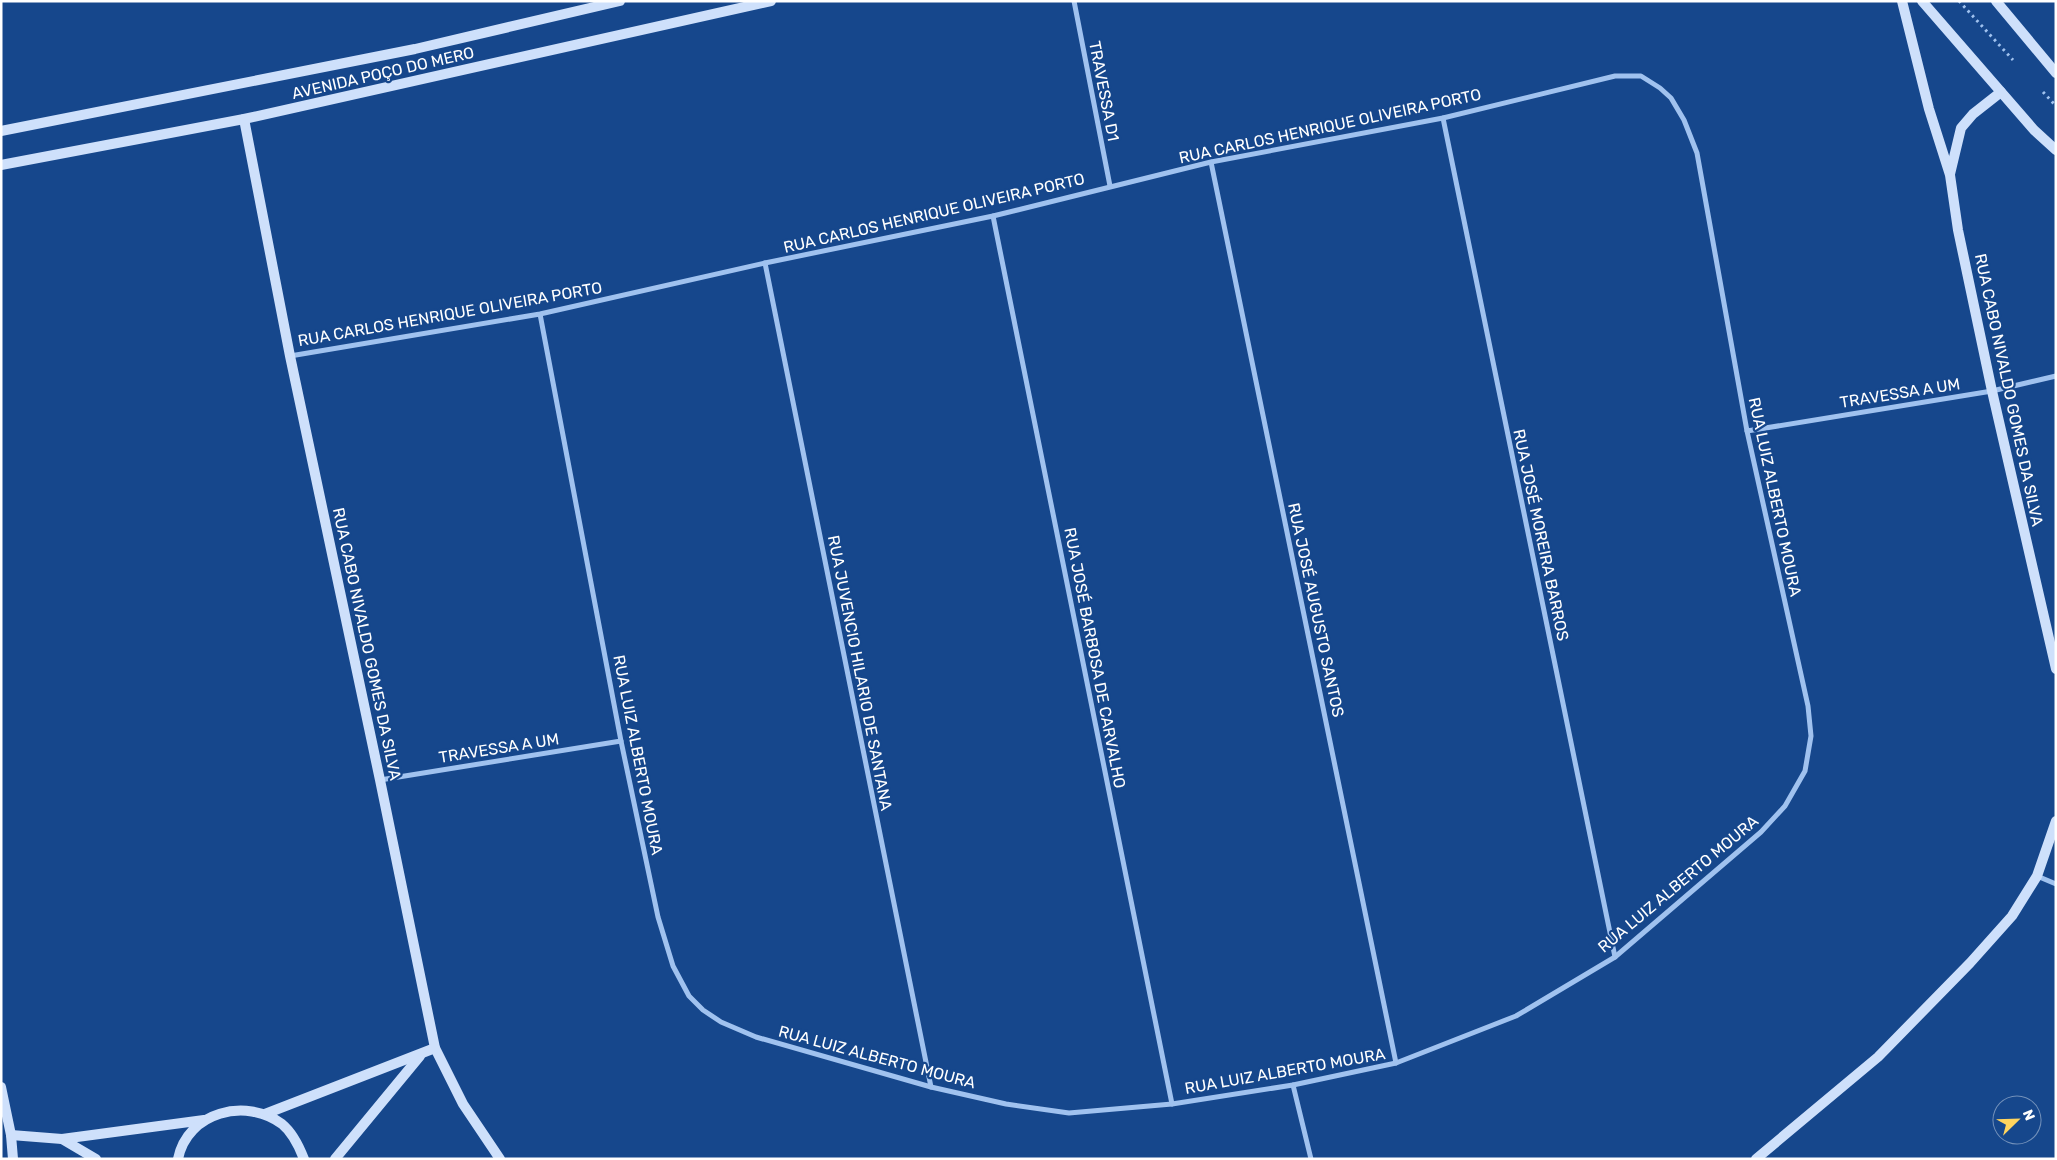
<svg xmlns="http://www.w3.org/2000/svg" width="2057" height="1160" font-family="Rubik,sans-serif">
<style>
.lines{fill:none;stroke-linecap:round;stroke-linejoin:round}
.path{stroke:#a0c2ef;stroke-width:3;stroke-dasharray:2.5 4;stroke-linecap:butt}
.street{stroke:#a0c2ef;stroke-width:5}
.secondary{stroke:#cee0fb;stroke-width:10}
.labels{text-anchor:middle;dominant-baseline:central;stroke-width:4.5;stroke-linejoin:round;paint-order:stroke}
.street-label{font-size:16px;fill:#fff;stroke:#16478c}
</style>
<rect width="100%" height="100%" fill="#16478c"/>
<g class="lines">
<g class="path">
<path d="M 1959,1 L 2013,60"/>
<path d="M 2043,92 L 2056,106"/>
</g>
<g class="street">
<path d="M 1074,1 L 1110,186"/>
<path d="M 1443,118 L 1615,957"/>
<path d="M 1211,162 L 1396,1063"/>
<path d="M 993,216 L 1172,1104"/>
<path d="M 765,263 L 931,1087"/>
<path d="M 290,356 L 540,314 L 765,263 L 993,216 L 1211,162 L 1443,118 L 1615,76 L 1641,76 L 1660,88 L 1671,98 L 1684,120 L 1697,153 L 1747,431 L 1808,706 L 1811,736 L 1805,771 L 1785,806 L 1761,832 L 1615,957 L 1516,1016 L 1396,1063 L 1293,1085 L 1172,1104 L 1069,1113 L 1006,1104 L 931,1087 L 756,1037 L 721,1022 L 703,1010 L 689,996 L 673,966 L 658,917 L 621,741 L 540,314"/>
<path d="M 1747,431 L 1992,391 L 2056,376"/>
<path d="M 380,780 L 621,741"/>
<path d="M 2037,876 L 2056,884"/>
<path d="M 1293,1085 L 1311,1159"/>
</g>
<g class="secondary">
<path d="M 1902,1 L 1929,109 L 1950,175 L 1958,230 L 1992,391 L 2056,669"/>
<path d="M 1922,1 L 2034,130 L 2056,150"/>
<path d="M 1996,1 L 2056,73"/>
<path d="M 244,119 L 290,356 L 380,780 L 435,1048 L 463,1104 L 500,1159"/>
<path d="M 1,131 L 415,49 L 620,1"/>
<path d="M 1,165 L 244,119 L 771,1"/>
<path d="M 1950,174 L 1961,128 L 1973,114 L 2001,92"/>
<path d="M 1,1087 L 11,1135 L 13,1159"/>
<path d="M 265,1114 L 435,1048"/>
<path d="M 11,1135 L 62,1139 L 204,1120"/>
<path d="M 62,1139 L 96,1159"/>
<path d="M 178,1159 C 187,1112 246,1097 282,1124 C 293,1133 299,1146 304,1159"/>
<path d="M 335,1159 L 420,1056"/>
<path d="M 1756,1159 L 1878,1057 L 1970,963 L 2012,916 L 2037,876 L 2056,821"/>
</g>
</g>
<g class="labels">
<g class="street-label">
<text transform="translate(383 73) rotate(-13)">AVENIDA POÇO DO MERO</text>
<text transform="translate(1104 91) rotate(79)">TRAVESSA D1</text>
<text transform="translate(1330 126) rotate(-12)">RUA CARLOS HENRIQUE OLIVEIRA PORTO</text>
<text transform="translate(934 213) rotate(-13)">RUA CARLOS HENRIQUE OLIVEIRA PORTO</text>
<text transform="translate(450 314) rotate(-10)">RUA CARLOS HENRIQUE OLIVEIRA PORTO</text>
<text transform="translate(2009 390) rotate(78)">RUA CABO NIVALDO GOMES DA SILVA</text>
<text transform="translate(1900 393) rotate(-9)">TRAVESSA A UM</text>
<text transform="translate(1775 497) rotate(78)">RUA LUIZ ALBERTO MOURA</text>
<text transform="translate(1541 535) rotate(78)">RUA JOSÉ MOREIRA BARROS</text>
<text transform="translate(1316 610) rotate(78)">RUA JOSÉ AUGUSTO SANTOS</text>
<text transform="translate(367 644) rotate(78)">RUA CABO NIVALDO GOMES DA SILVA</text>
<text transform="translate(1095 658) rotate(79)">RUA JOSÉ BARBOSA DE CARVALHO</text>
<text transform="translate(860 673) rotate(79)">RUA JUVENCIO HILARIO DE SANTANA</text>
<text transform="translate(499 748) rotate(-9)">TRAVESSA A UM</text>
<text transform="translate(638 755) rotate(79)">RUA LUIZ ALBERTO MOURA</text>
<text transform="translate(1678 884) rotate(-40)">RUA LUIZ ALBERTO MOURA</text>
<text transform="translate(877 1057) rotate(15)">RUA LUIZ ALBERTO MOURA</text>
<text transform="translate(1285 1071) rotate(-10)">RUA LUIZ ALBERTO MOURA</text>
</g>
</g>
<rect width="2057" height="1160" fill="none" stroke="#ffffff" stroke-width="5"/>
<g transform="translate(2017 1120) rotate(67)"><circle r="24" fill="#16478c" stroke="#7391ba"/>
<path d="M0-4L9 19L0 12L-9 19Z" fill="#ffd45e"/>
<text y="-8" font-size="14" font-weight="bold" text-anchor="middle" fill="#ffffff">N</text>
</g>
</svg>
